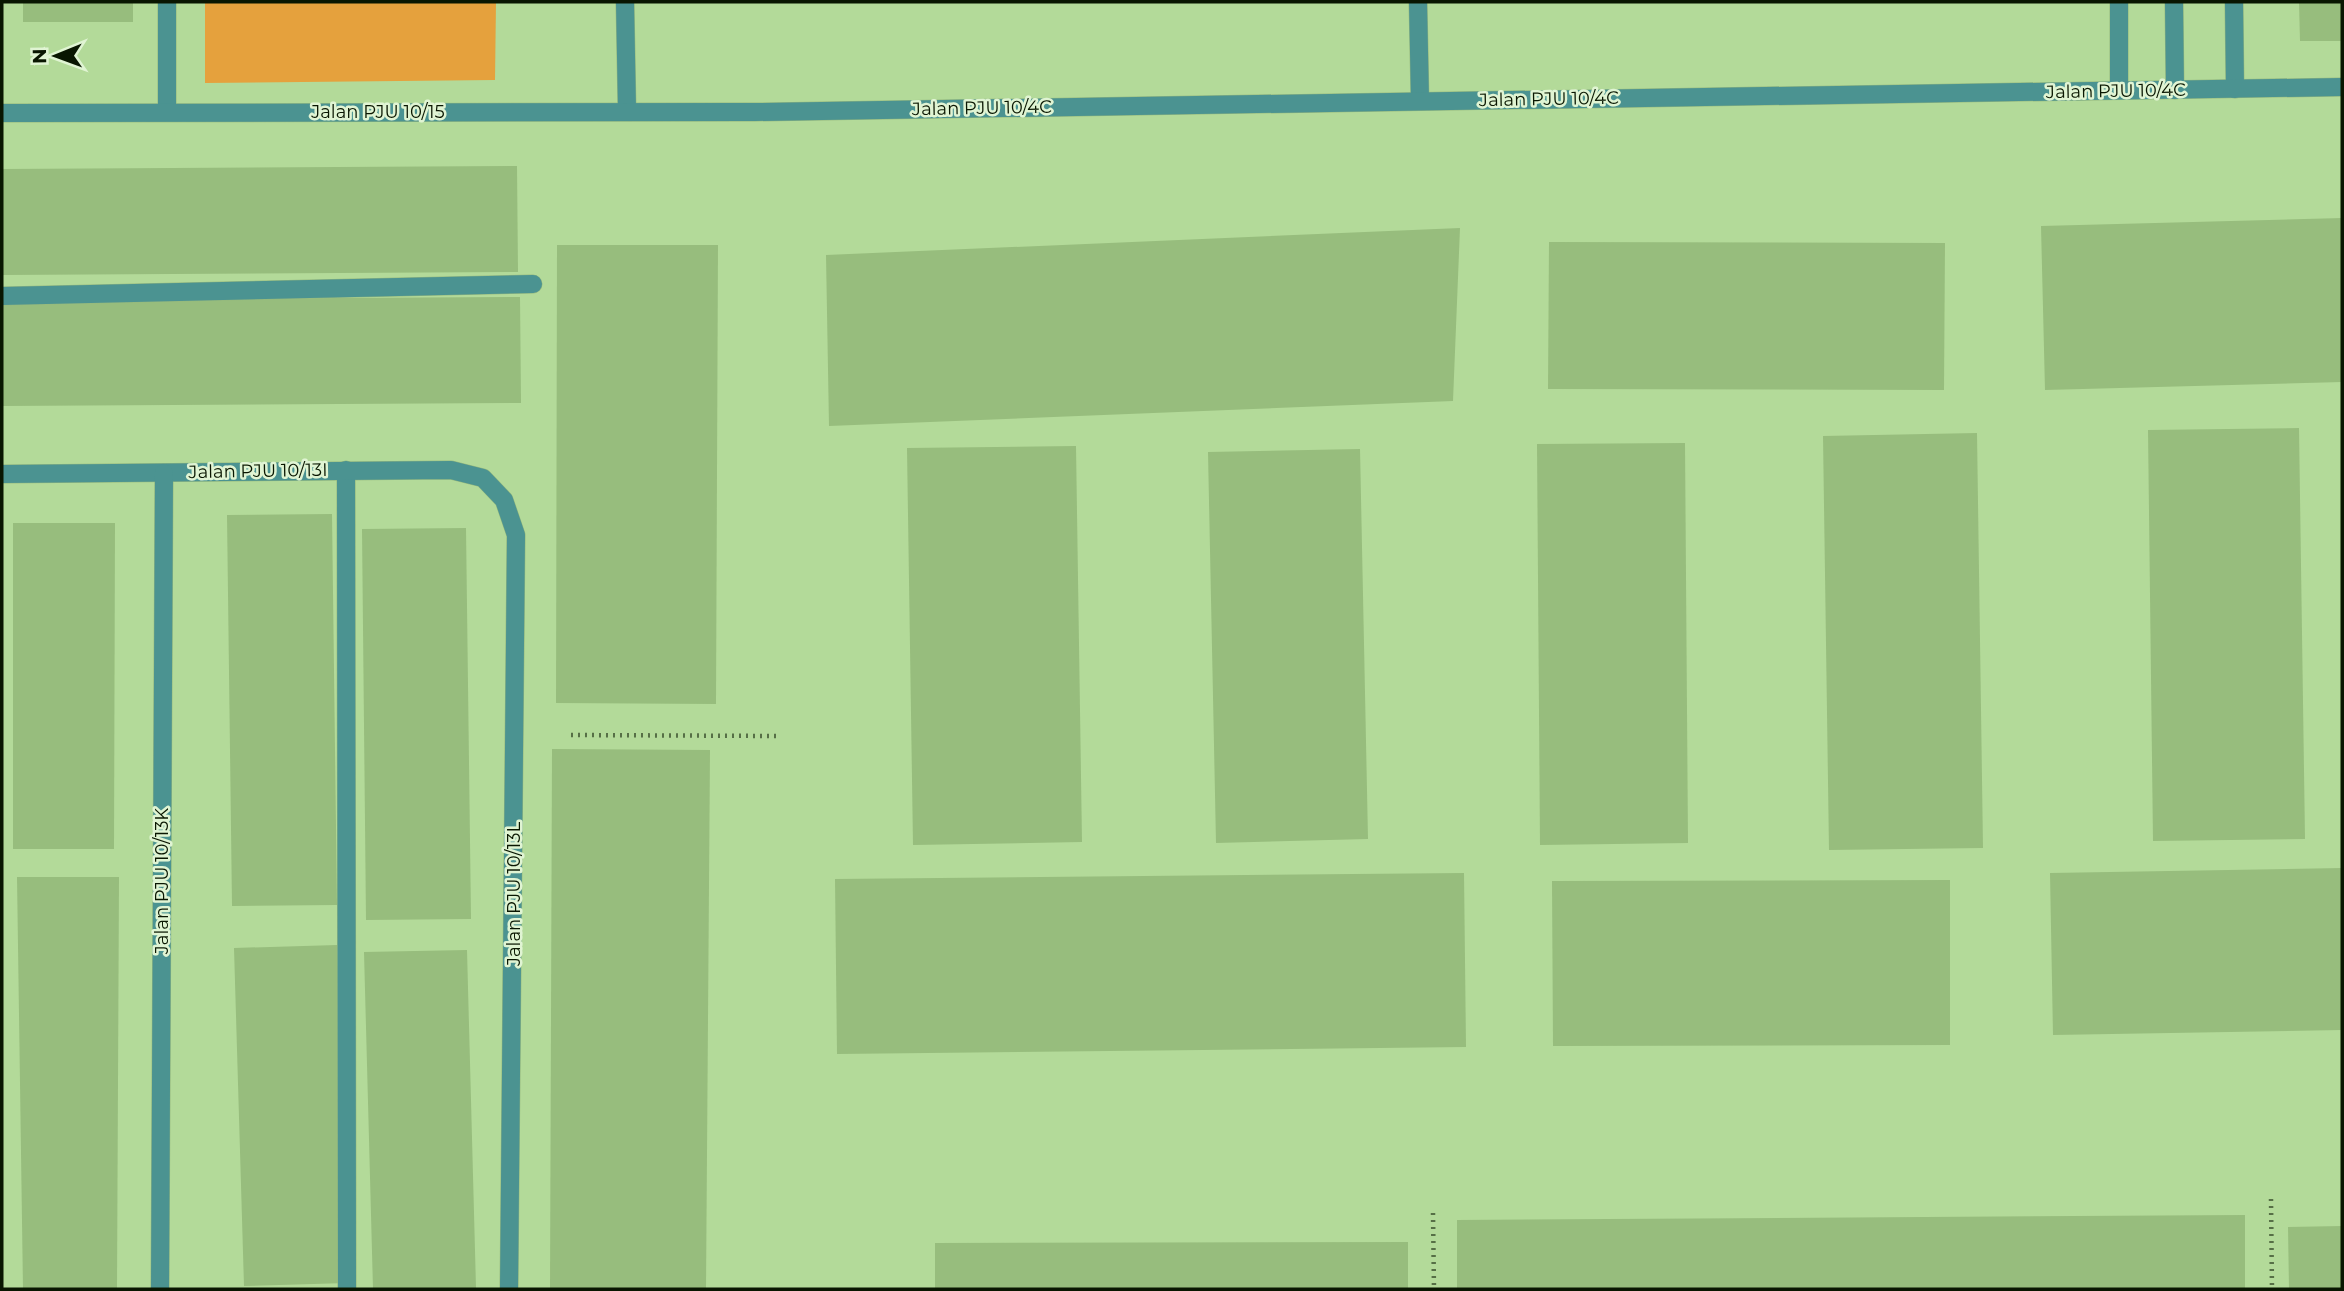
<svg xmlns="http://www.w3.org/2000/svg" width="2344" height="1291" font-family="Montserrat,sans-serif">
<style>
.park{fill:#e5a13d}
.building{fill:#97bd7d}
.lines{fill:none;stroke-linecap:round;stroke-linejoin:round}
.minor-casing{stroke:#94b77e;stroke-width:19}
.path{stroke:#566f46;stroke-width:4.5;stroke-dasharray:2 5;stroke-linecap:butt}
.minor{stroke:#4b9391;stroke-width:18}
.labels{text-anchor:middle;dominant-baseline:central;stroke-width:5;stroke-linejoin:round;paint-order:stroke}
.street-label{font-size:18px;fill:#091601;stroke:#e0f4d3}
</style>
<rect width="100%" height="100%" fill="#b3da99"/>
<path class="park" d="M 205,2 L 496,2 L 495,80 L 205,83 Z"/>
<g class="building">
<rect x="23" y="2" width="110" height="20"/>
<path d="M 2299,2 L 2342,2 L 2342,41 L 2300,41 Z"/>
<path d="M 517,166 L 518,272 L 2,275 L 2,169 Z"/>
<path d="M 2342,218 L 2342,382 L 2045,390 L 2041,226 Z"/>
<path d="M 1460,228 L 1453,401 L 829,426 L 826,255 Z"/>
<path d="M 1549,242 L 1945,243 L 1944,390 L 1548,389 Z"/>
<path d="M 557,245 L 718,245 L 716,704 L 556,703 Z"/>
<path d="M 520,297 L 521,403 L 2,406 L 2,300 Z"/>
<path d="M 2299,428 L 2305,839 L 2153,841 L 2148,430 Z"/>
<path d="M 1977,433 L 1983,848 L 1829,850 L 1823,436 Z"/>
<path d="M 1685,443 L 1688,843 L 1540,845 L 1537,444 Z"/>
<path d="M 1076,446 L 1082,842 L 913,845 L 907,448 Z"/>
<path d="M 1360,449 L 1368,839 L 1216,843 L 1208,452 Z"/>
<path d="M 332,514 L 337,905 L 232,906 L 227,515 Z"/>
<path d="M 13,523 L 115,523 L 114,849 L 13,849 Z"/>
<path d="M 466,528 L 471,919 L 366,920 L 362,529 Z"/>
<path d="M 552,749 L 710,750 L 706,1289 L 550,1289 Z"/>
<path d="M 2342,868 L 2342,1030 L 2053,1035 L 2050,873 Z"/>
<path d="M 1464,873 L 1466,1047 L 837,1054 L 835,879 Z"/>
<path d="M 17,877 L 119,877 L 117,1288 L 23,1289 Z"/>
<path d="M 1950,880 L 1950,1045 L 1553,1046 L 1552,881 Z"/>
<path d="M 337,945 L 347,1283 L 244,1286 L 234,948 Z"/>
<path d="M 467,950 L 476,1288 L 373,1289 L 364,952 Z"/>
<path d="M 2245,1215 L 2245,1289 L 1457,1289 L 1457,1220 Z"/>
<path d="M 2342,1226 L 2342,1289 L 2289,1289 L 2288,1227 Z"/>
<path d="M 1408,1242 L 1408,1289 L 935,1289 L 935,1243 Z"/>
</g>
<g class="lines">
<g class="minor-casing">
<g id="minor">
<path d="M 625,2 L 627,110"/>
<path d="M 1418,2 L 1420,101"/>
<path d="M 2119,2 L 2119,90"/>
<path d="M 2174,2 L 2175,90"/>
<path d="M 2234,2 L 2235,89"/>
<path d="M 167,112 L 167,2"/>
<path d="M 2,113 L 755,112 L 2342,87"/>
<path d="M 2,296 L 533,284"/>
<path d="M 346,470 L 347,1289"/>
<path d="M 2,474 L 451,470 L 483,478 L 504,500 L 516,535 L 509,1289"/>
<path d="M 160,1289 L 164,473"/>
</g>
</g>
<g class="path">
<path d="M 571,735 L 777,736"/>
<path d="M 2271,1199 L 2272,1289"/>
<path d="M 1433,1213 L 1434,1289"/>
</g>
<use href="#minor" class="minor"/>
</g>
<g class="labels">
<g class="street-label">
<text transform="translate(2116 91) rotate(-1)">Jalan PJU 10/4C</text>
<text transform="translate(1549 99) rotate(-1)">Jalan PJU 10/4C</text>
<text transform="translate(982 108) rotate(-1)">Jalan PJU 10/4C</text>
<text x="378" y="112">Jalan PJU 10/15</text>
<text transform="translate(258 471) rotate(-1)">Jalan PJU 10/13I</text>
<text transform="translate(162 881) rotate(-90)">Jalan PJU 10/13K</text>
<text transform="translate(514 894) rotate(-90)">Jalan PJU 10/13L</text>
</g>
</g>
<rect width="2344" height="1291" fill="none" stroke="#091601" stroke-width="7"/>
<g transform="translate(56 56) rotate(269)" stroke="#e0f4d3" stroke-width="5" paint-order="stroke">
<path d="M0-5L12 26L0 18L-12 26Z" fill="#091601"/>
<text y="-10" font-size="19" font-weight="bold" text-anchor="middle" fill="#091601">N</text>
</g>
</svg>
